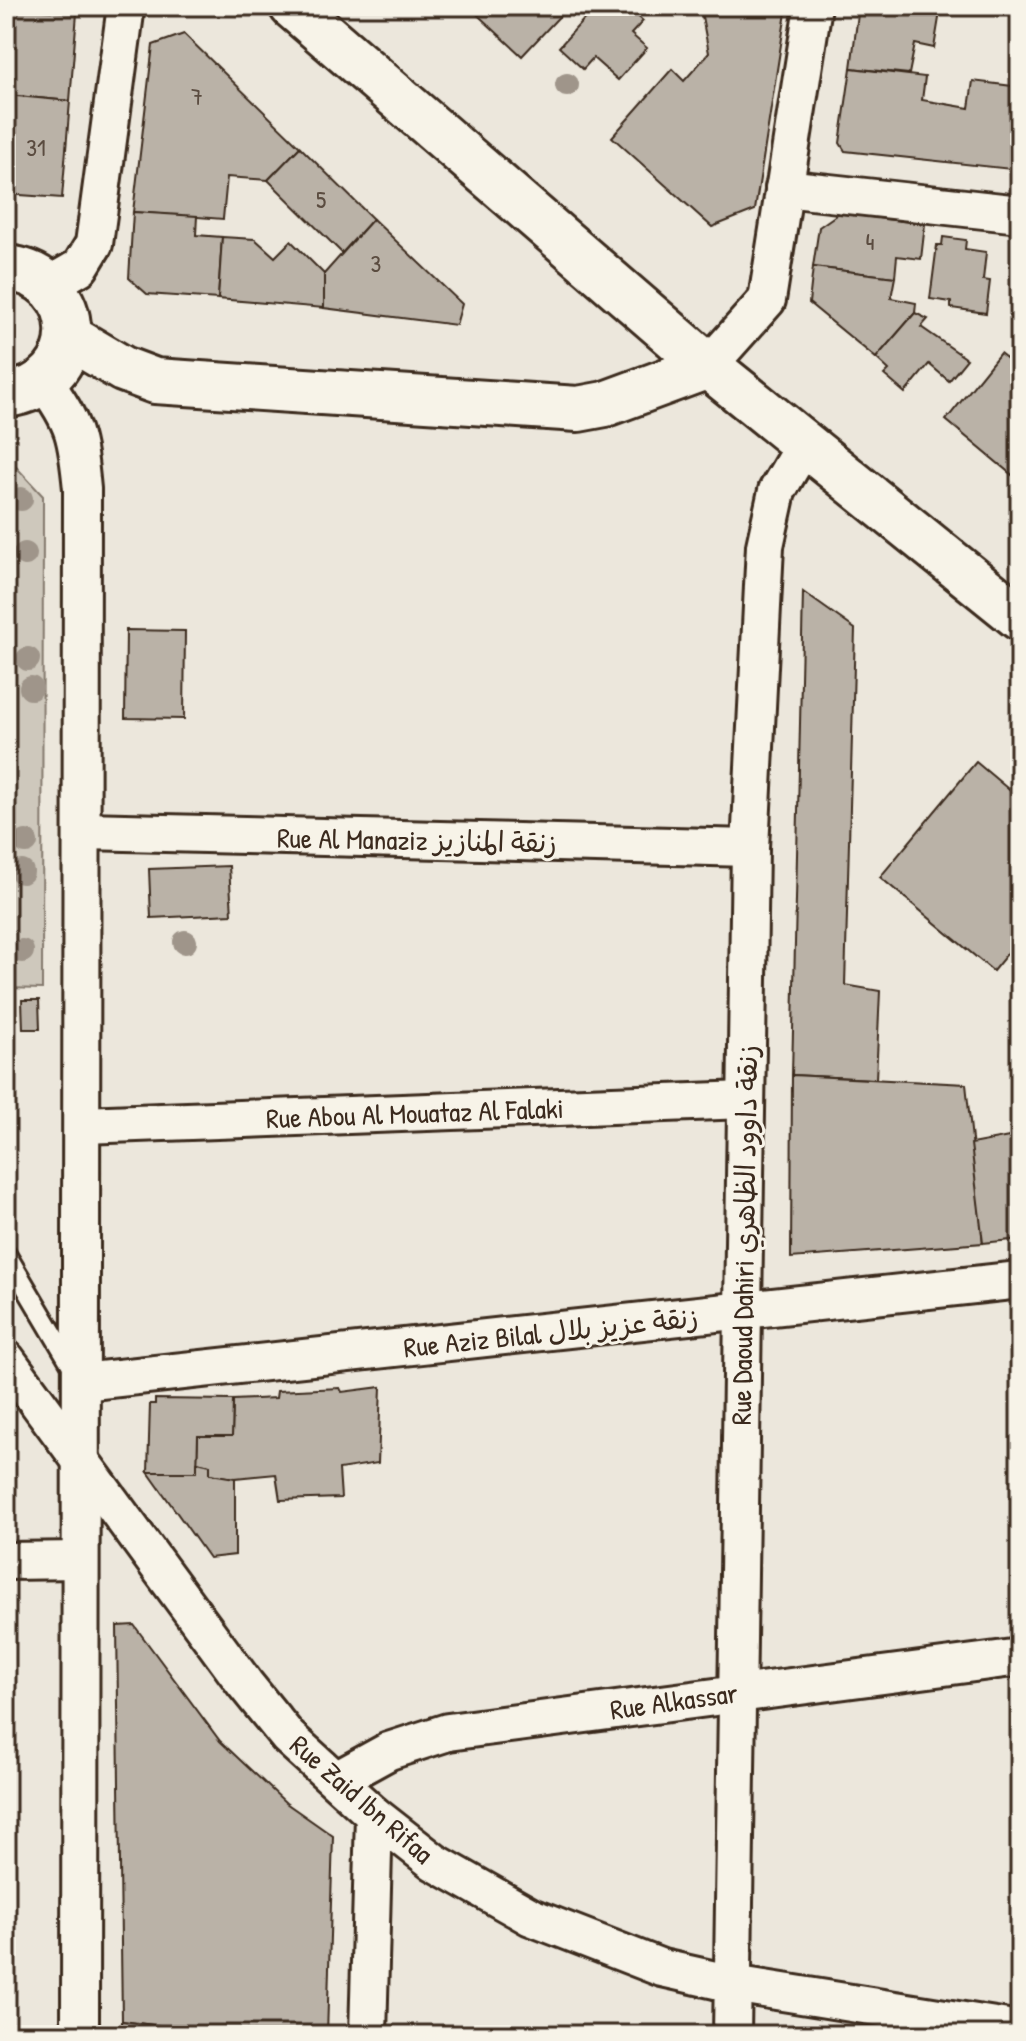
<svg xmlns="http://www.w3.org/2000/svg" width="1026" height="2041" font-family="'Patrick Hand','Playpen Sans Arabic',sans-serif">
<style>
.green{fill:#cec8bc;stroke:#84796d;stroke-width:2}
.building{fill:#bab2a7;stroke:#3b2a1e;stroke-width:2}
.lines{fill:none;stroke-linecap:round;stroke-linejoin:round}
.service-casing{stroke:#3b2a1e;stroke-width:24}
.minor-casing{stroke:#3b2a1e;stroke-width:42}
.tertiary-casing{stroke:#3b2a1e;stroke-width:50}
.primary-casing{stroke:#3b2a1e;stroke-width:50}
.service{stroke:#f7f3e8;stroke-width:18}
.minor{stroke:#f7f3e8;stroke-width:36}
.tertiary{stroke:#f7f3e8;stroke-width:44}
.primary{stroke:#f7f3e8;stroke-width:44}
.tree{fill:#9f958a}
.labels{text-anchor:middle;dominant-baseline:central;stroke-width:6;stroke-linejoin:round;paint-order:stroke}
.number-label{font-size:24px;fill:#5b4c40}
.street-label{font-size:28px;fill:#3b2a1e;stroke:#f7f3e8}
</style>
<rect width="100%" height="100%" fill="#ece7dc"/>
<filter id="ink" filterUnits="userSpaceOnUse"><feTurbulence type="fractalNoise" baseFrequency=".0125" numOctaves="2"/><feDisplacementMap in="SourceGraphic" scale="16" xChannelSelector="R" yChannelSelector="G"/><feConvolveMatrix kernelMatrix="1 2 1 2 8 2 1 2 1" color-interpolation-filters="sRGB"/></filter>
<g filter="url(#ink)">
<path class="green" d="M 6,456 L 43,496 L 42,989 L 6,988 Z"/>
<g class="building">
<path d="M 468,6 L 569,6 L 522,56 Z"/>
<path d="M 596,6 L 627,6 L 643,21 L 631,34 L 647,48 L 618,80 L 593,58 L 583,69 L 559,47 Z"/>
<path d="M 700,6 L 787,6 L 755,210 L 712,227 L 612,137 L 672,69 L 684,81 L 709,53 Z"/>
<path d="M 859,6 L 941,6 L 934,48 L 915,44 L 909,74 L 851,68 Z"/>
<path d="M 6,7 L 77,13 L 70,101 L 6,95 Z"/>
<path d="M 184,34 L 300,147 L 268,180 L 227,177 L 223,219 L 133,212 L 153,45 Z"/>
<path d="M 851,68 L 925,77 L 922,100 L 969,108 L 973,81 L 1020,87 L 1020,170 L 845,151 L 840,143 Z"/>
<path d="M 6,95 L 70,101 L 62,198 L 6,194 Z"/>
<path d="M 300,147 L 373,219 L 342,253 L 268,180 Z"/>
<path d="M 133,212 L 197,216 L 196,235 L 222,237 L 218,299 L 147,294 L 129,278 Z"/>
<path d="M 839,213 L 925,224 L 921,259 L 897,256 L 895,277 L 813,267 L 819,227 Z"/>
<path d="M 373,219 L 462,304 L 456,325 L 324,308 L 324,274 Z"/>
<path d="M 222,237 L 255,239 L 275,257 L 291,241 L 324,274 L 324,308 L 218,299 Z"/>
<path d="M 943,237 L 966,240 L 965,249 L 986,252 L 983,280 L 990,281 L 986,313 L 951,308 L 951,302 L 930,299 L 937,245 L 942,245 Z"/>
<path d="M 1020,247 L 1020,312 L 1012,312 Z"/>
<path d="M 813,267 L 895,277 L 891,298 L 916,303 L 915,313 L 876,358 L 809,303 Z"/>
<path d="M 915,313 L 928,319 L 921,327 L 967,359 L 949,381 L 929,364 L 905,393 L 884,375 L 889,370 L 876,358 Z"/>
<path d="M 1000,353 L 1020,369 L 1020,466 L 1012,475 L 946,420 Z"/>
<path d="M 803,592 L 855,629 L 845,985 L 880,991 L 876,1079 L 792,1075 Z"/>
<path d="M 126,630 L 185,631 L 184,719 L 125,718 Z"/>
<path d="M 976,762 L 1020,799 L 1020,938 L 993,971 L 880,877 Z"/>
<path d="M 229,866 L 232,914 L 151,918 L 149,869 Z"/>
<path d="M 22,1000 L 39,1000 L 40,1029 L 23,1029 Z"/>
<path d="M 792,1075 L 966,1084 L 983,1243 L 791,1258 Z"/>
<path d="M 1020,1135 L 1020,1239 L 983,1243 L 971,1144 Z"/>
<path d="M 381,1387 L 378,1463 L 339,1469 L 341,1498 L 280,1500 L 276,1474 L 235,1478 L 210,1474 L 210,1465 L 197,1462 L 198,1436 L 232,1436 L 233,1400 L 276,1398 L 277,1391 L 340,1388 L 342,1392 Z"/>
<path d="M 155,1399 L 233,1400 L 232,1436 L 198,1436 L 197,1472 L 148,1472 L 150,1404 L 155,1404 Z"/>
<path d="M 197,1462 L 210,1465 L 210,1474 L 235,1478 L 235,1555 L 209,1558 L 148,1472 L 197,1472 Z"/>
<path d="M 134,1625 L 220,1741 L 286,1803 L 333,1836 L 327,2035 L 272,2035 L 243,2030 L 221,2034 L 122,2021 L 117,1626 Z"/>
<path d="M 122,2021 L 221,2034 L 221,2035 L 122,2035 Z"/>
</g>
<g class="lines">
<g class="service-casing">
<path id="service" d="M 6,1254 L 74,1369"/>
</g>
<g class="minor-casing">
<g id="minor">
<path d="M 784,188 L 1020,214"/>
<path d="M 49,285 L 80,267 L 94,244 L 126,6"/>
<path d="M 708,366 L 767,300 L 813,6"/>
<path d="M 44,382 C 75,423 77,438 82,489 L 80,2035"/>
<path d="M 85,831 L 750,848"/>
<path d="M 83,1125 L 746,1100"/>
<path d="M 6,1359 L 245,1684 L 288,1737 L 374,1815 L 434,1862 L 531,1917 L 662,1968 L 733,1984 L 1020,2030"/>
<path d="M 82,1382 L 1020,1280"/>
<path d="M 6,1561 L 80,1560"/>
<path d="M 338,1779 L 389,1751 L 448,1732 L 1020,1657"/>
<path d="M 368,2035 L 374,1815"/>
<path d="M 732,2035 L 750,848 L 765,546 L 777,491 L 804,445"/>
</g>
</g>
<g class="tertiary-casing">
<g id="tertiary">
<path d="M 6,268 C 88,276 90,385 6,395"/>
<path d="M 69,337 L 123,369 L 155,381 L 578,409 L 605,404 L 708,366"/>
</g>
</g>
<g class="primary-casing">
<path id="primary" d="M 292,6 L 708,366 L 1020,618"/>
</g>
<use href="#service" class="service"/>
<use href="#minor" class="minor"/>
<use href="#tertiary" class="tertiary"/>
<use href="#primary" class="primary"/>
</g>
<g class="tree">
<circle cx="567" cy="85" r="12"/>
<circle cx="21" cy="499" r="12"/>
<circle cx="25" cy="554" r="12"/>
<circle cx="28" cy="659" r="12"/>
<circle cx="31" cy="688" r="12"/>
<circle cx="26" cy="842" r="12"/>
<circle cx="22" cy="872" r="12"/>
<circle cx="185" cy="942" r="12"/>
<circle cx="22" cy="951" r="12"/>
</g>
</g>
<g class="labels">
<g class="number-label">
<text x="197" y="96">7</text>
<text x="36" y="147">31</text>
<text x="321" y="199">5</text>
<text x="870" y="241">4</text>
<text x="376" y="263">3</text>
</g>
<g class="street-label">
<text transform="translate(417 840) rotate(1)">Rue Al Manaziz زنقة المنازيز</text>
<text transform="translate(415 1113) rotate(-2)">Rue Abou Al Mouataz Al Falaki</text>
<text transform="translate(744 1235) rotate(-89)">Rue Daoud Dahiri زنقة داوود الظاهري</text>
<text transform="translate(551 1332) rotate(-6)">Rue Aziz Bilal زنقة عزيز بلال</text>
<text transform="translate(674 1701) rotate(-8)">Rue Alkassar</text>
<text transform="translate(362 1799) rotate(41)">Rue Zaid Ibn Rifaa</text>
</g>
</g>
<rect width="1026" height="2041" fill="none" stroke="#f7f3e8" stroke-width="32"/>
<rect x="16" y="16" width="994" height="2009" fill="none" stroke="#3b2a1e" stroke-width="3" filter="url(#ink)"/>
</svg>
